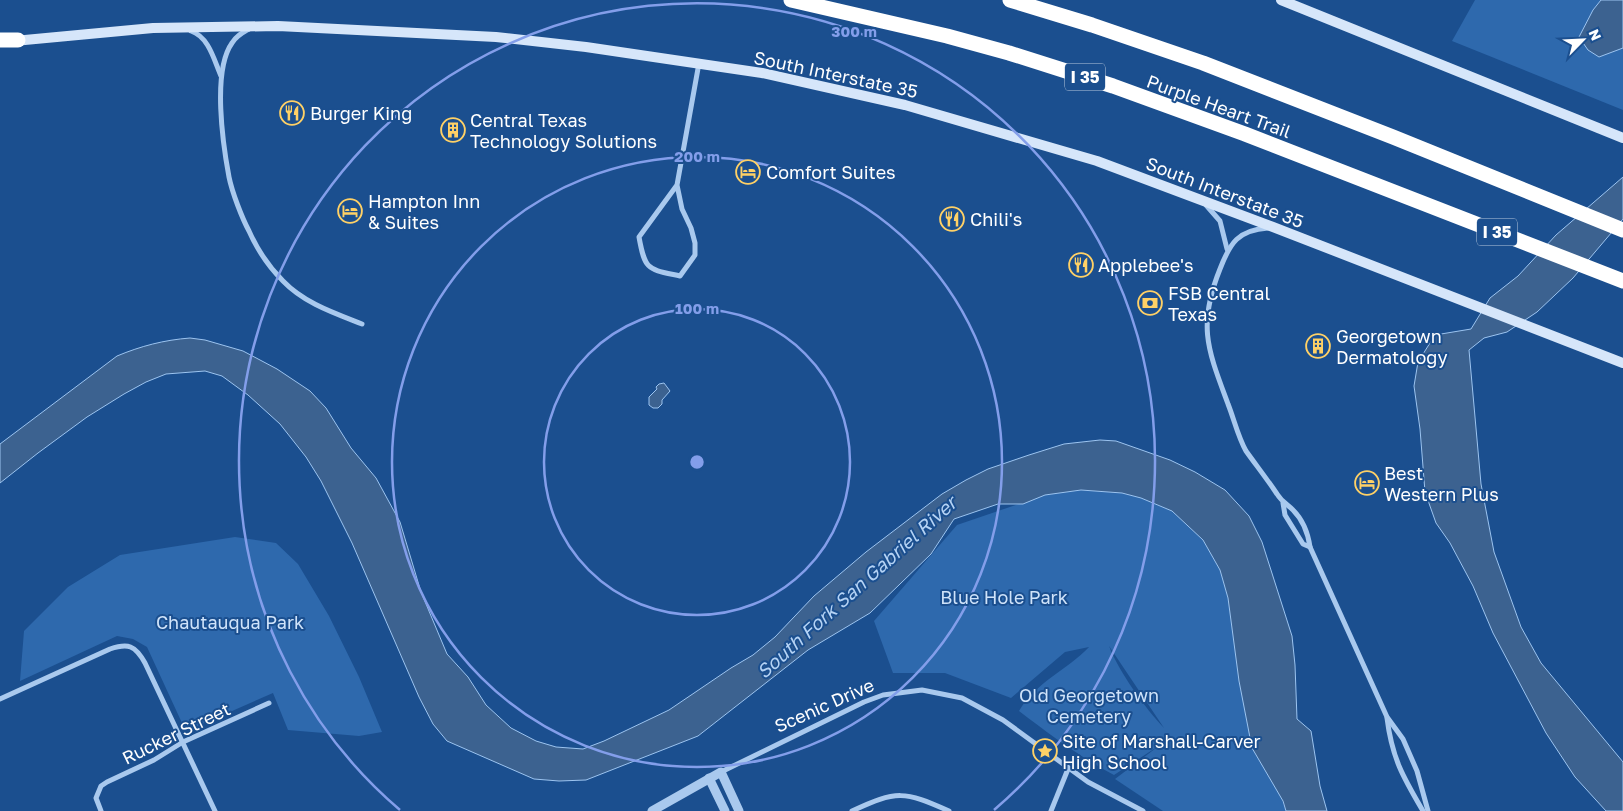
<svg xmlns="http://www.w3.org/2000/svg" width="1623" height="811" font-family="'Golos Text',sans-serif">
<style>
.green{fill:#2e69ad;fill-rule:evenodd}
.water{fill:#3c6290;stroke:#9cc4f0}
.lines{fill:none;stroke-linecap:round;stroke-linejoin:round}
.minor{stroke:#a9c9ee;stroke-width:5}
.tertiary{stroke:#a9c9ee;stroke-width:9}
.secondary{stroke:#d6e6fa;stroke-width:10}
.motorway{stroke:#fff;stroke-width:15}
.ring{fill:none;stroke:#839eea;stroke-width:2.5}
.labels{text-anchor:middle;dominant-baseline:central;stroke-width:4;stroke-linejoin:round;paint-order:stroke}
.shield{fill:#1b4f8f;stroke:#bbcadd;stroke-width:1}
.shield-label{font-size:16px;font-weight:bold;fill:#fff}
.street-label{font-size:18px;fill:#fff;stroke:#1b4f8f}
.poi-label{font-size:18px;fill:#fff;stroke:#1b4f8f;text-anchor:start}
.park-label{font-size:18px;fill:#cfe3fa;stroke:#1b4f8f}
.water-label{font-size:19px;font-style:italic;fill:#b5d3f5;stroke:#1b4f8f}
.centre{fill:#839eea;stroke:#1b4f8f;stroke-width:2.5}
.ring-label{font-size:15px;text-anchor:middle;font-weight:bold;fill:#839eea;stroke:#1b4f8f;stroke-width:4;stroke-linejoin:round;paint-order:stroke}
</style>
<rect width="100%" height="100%" fill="#1b4f8f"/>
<g class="green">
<path d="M 1475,0 L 1623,0 L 1623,110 L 1452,41 Z"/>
<path d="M 1081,490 L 1122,493 L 1141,498 L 1172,511 L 1203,540 L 1220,570 L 1228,598 L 1239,681 L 1286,811 L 1163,811 L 1115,779 L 1160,745 L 1114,775 C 1080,757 1049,734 1019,711 C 1036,682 1067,670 1089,647 L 1065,652 L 1011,698 L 945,673 L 893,673 L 874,621 L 957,525 L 1045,495 ZM 1109,646 L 1164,728 C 1145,708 1119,672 1109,646 Z"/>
<path d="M 235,537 L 276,543 L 298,564 L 329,616 L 359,677 L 382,732 L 359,736 L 288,730 L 273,693 L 191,729 L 182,723 L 147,647 L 133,639 L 117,636 L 20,681 L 24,631 L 68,587 L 120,555 Z"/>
</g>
<g class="water">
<path d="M 1601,0 L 1623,0 L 1623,48 L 1599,57 L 1588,50 L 1579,37 L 1593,10 Z"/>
<path d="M 1623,177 L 1623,219 L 1573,278 L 1537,312 L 1507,332 L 1484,338 L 1469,350 L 1481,484 L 1494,552 L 1521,627 L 1541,663 L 1623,762 L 1623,811 L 1606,811 L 1575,777 L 1546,733 L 1493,633 L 1473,586 L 1450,543 L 1436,523 L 1425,492 L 1420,429 L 1414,386 L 1418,362 L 1435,335 L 1471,329 L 1490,298 L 1518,276 L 1556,235 Z"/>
<path d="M 190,338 L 205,340 L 243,351 L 277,369 L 310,391 L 326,408 L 351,448 L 376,478 L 400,522 L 421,592 L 447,654 L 468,677 L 486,705 L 511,728 L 536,741 L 556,747 L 583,749 L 604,741 L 669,710 L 731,668 L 753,655 L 775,637 L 814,596 L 866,552 L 942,494 L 966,480 L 988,469 L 1029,455 L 1064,444 L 1100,440 L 1116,441 L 1170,460 L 1195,472 L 1225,490 L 1249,516 L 1262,542 L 1292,636 L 1295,665 L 1297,719 L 1311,731 L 1320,786 L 1327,811 L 1286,811 L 1283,801 L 1252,748 L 1239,681 L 1228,598 L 1220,570 L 1203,540 L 1172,511 L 1141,498 L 1122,493 L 1081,490 L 1045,495 L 1023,504 L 998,504 L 954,519 L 931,554 L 870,613 L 808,650 L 698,736 L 586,780 L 559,781 L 534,779 L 447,741 L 433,724 L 419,697 L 352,543 L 321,481 L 306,457 L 280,424 L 248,395 L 222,376 L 205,371 L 166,374 L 146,382 L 124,394 L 87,417 L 38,453 L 0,483 L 0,444 L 117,356 C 141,346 164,340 190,338 Z"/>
<path d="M 664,383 L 670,391 L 662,400 L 662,404 L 658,408 L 653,408 L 649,405 L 649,397 L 657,389 L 656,387 L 659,384 Z"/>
</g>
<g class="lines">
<g class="minor">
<path d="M 249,29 C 242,33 236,36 232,43 C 212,71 223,145 229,177 C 232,192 242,218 249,231 C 257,249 269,267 283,281 C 304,303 334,313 362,324"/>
<path d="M 191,31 C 209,37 214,60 221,76"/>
<path d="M 677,185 L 639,237 C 645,271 648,269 680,276 L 695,255 L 695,243 L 691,228 L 682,209 L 677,185 L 699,63"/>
<path d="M 1206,205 L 1220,221 L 1227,249"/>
<path d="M 1268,228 C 1238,230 1230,243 1220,269 C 1197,326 1208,350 1228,404 C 1234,419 1238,437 1246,451 C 1256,465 1267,479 1277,494 C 1282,502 1287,504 1293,510 C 1303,520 1308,533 1310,547 L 1387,717 L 1403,739 L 1417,771 L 1428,811"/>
<path d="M 1283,503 L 1285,515 L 1303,544 L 1310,547"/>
<path d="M 0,699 L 110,649 C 128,643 135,645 145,663 L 215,811"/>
<path d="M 1387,718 C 1392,758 1403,777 1423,811"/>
<path d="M 721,772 L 864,702 L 883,695 L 922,690 L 962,698 L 1003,720 L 1088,782 L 1143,811"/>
<path d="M 101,811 L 96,798 L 101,786 L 107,782 L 154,760 L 183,742 L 269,703"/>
<path d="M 852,811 C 897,790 904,791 949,811"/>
<path d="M 1051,811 L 1068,769"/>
</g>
<g class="tertiary">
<path d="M 709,778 L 725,811"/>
<path d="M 652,811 L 721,772 L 739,811"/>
</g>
<g class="secondary">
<path d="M 1281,0 L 1623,138"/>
<path d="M 14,41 L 153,28 L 278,26 L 496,37 L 586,47 L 762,73 L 905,105 L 1097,161 L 1273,227 L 1623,363"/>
</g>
<g class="motorway">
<path d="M 791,0 L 947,36 L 1009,53 L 1113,86 L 1245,134 L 1623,281"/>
<path d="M 1010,0 L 1092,25 L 1203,63 L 1393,137 L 1623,230"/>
<path d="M 0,40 L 18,40"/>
</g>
</g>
<g class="ring">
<circle cx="697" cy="462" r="153"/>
<circle cx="697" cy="462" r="305"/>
<path d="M400 810A458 458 0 1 1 994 810"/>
</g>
<defs>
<g id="restaurant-ring" transform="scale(1.25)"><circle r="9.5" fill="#1b4f8f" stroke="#ffd166" stroke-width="1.5"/><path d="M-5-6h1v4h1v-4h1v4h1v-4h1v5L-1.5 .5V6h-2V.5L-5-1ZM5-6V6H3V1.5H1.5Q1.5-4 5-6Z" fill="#ffd166"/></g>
<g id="building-ring" transform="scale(1.25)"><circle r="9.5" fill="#1b4f8f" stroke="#ffd166" stroke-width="1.5"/><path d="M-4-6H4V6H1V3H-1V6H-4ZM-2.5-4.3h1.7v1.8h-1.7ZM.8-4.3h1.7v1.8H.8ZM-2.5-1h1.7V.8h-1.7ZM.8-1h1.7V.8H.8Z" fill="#ffd166"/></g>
<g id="hotel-ring" transform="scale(1.25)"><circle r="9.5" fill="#1b4f8f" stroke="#ffd166" stroke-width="1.5"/><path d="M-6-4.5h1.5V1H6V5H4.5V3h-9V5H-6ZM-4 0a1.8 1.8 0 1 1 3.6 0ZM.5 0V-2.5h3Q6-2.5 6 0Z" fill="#ffd166"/></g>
<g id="bank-ring" transform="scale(1.25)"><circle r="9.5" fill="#1b4f8f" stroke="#ffd166" stroke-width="1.5"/><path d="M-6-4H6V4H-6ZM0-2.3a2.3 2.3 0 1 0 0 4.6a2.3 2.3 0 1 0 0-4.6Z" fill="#ffd166"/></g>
<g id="sight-ring" transform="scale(1.25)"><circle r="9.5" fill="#1b4f8f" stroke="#ffd166" stroke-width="1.5"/><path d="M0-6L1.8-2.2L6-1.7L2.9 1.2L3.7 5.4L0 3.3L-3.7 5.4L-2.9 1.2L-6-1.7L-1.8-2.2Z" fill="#ffd166"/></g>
</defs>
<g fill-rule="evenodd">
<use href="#restaurant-ring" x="292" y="113"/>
<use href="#building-ring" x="453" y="130"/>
<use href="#hotel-ring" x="748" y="172"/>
<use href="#hotel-ring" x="350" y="211"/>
<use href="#restaurant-ring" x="952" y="219"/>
<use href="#restaurant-ring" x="1081" y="265"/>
<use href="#bank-ring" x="1150" y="303"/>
<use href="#building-ring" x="1318" y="346"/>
<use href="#hotel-ring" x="1367" y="483"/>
<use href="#sight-ring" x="1045" y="751"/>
</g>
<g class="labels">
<g class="shield">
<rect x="1065" y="63.5" width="40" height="27" rx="4"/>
<rect x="1477" y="218.5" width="40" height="27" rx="4"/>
</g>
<g class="shield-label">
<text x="1085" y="77">I 35</text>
<text x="1497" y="232">I 35</text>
</g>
<g class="street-label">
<text transform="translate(836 74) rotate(12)">South Interstate 35</text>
<text transform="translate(1219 106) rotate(20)">Purple Heart Trail</text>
<text transform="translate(1225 192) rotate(21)">South Interstate 35</text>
<text transform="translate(824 705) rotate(-24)">Scenic Drive</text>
<text transform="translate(176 733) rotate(-26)">Rucker Street</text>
</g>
<g class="poi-label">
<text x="310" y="113">Burger King</text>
<text x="470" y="120">Central Texas<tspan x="470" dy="21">Technology Solutions</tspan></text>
<text x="766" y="172">Comfort Suites</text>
<text x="368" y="201">Hampton Inn<tspan x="368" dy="21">&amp; Suites</tspan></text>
<text x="970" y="219">Chili's</text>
<text x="1098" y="265">Applebee's</text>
<text x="1168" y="293">FSB Central<tspan x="1168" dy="21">Texas</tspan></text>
<text x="1336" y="336">Georgetown<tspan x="1336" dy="21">Dermatology</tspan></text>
<text x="1384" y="473">Best<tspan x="1384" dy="21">Western Plus</tspan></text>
<text x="1062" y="741">Site of Marshall-Carver<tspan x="1062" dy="21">High School</tspan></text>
</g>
<g class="park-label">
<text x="1004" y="597">Blue Hole Park</text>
<text x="230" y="622">Chautauqua Park</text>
<text x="1089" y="695">Old Georgetown<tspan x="1089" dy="21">Cemetery</tspan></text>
</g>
<g class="water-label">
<text transform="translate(856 587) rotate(-42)">South Fork San Gabriel River</text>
</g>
</g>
<circle cx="697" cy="462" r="8" class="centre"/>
<g class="ring-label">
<text x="854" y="37">300 m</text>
<text x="697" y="162">200 m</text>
<text x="697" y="314">100 m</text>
</g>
<g transform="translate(1583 40) rotate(66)" stroke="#1b4f8f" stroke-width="4" paint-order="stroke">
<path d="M0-4L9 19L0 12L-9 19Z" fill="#ffffff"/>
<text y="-8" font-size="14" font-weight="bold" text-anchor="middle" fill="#ffffff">N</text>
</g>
</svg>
